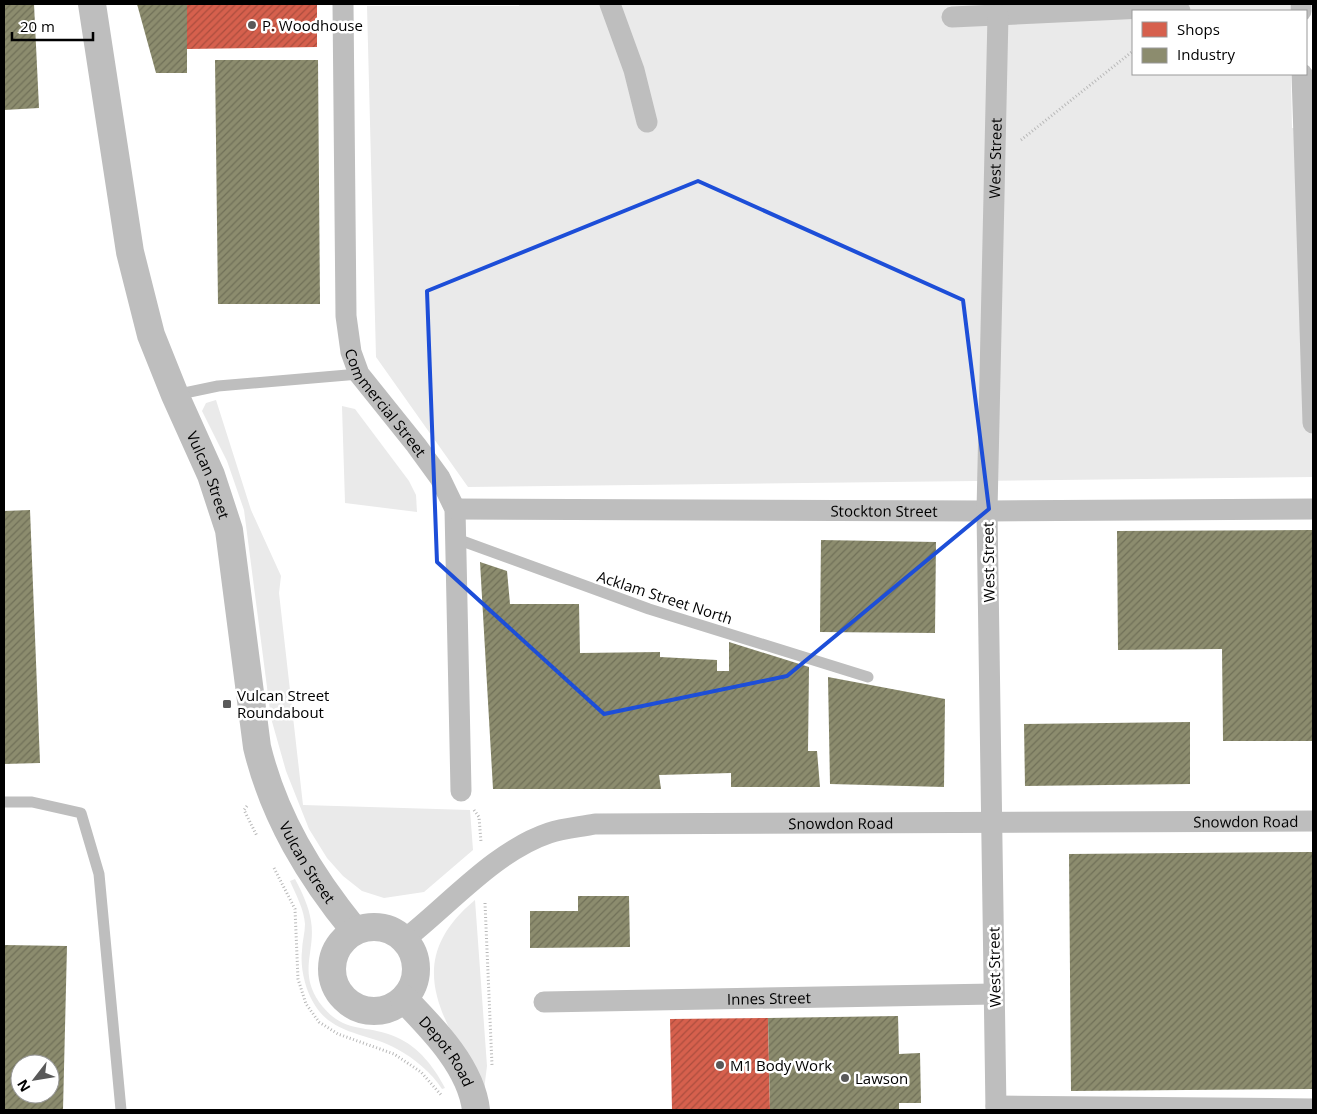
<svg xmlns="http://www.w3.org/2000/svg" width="1317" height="1114" font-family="'Open Sans',sans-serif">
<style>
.grass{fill:#eaeaea}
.shops{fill:url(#shops-hatch)}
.industry{fill:url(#industry-hatch);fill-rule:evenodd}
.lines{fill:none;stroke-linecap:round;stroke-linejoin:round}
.path{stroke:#b8b8b8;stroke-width:3;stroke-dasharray:1 2.5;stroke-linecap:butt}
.service{stroke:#bebebe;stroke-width:11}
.minor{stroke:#bebebe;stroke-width:21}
.tertiary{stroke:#bebebe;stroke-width:28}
.marked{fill:none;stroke:#1d4ed8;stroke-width:4;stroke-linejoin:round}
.poi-dot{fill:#595959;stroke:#fff;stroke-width:2}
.labels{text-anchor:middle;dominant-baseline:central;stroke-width:5;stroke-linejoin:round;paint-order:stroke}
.poi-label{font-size:15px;fill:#000;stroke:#fff;text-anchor:start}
.street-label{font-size:15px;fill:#000;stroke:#fff}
</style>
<defs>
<pattern id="shops-hatch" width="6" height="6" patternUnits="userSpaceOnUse" patternTransform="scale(1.25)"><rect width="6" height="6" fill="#d6604d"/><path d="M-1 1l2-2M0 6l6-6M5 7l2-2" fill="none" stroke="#ab4d3e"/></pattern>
<pattern id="industry-hatch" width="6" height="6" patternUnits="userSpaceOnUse" patternTransform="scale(1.25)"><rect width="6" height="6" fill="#8c8c6e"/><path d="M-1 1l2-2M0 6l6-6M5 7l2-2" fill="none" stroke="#707058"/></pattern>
</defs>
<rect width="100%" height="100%" fill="#fff"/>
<g class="grass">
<path d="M 520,4 L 1290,4 L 1290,11 L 1133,11 L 1133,74 L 1291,74 L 1292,128 L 1313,128 L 1313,477 L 468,487 L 376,357 L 367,6 L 519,6 Z"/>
<path d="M 216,400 L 251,510 L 281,576 L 279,593 L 303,805 L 470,810 L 473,850 L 424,892 L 384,898 L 362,891 L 343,876 L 327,858 L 309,829 L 286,771 L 271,718 L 244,510 L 227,461 L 202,411 L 206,403 Z"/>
<path d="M 342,406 L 355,409 L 409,481 L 416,495 L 417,512 L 345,503 Z"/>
<path d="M 295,879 C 302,892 309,907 311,921 C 316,951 298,971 319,1002 C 344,1036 365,1023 396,1037 C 419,1047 434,1067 445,1088 L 442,1089 C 432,1073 414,1058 397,1049 C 367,1032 332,1036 313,1002 C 305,988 300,967 302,951 C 302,942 305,933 305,924 C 304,909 296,895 290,881 Z"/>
<path d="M 475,900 L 487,1066 L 484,1090 C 446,1022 398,964 475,900 Z"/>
</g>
<g class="shops">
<path d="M 187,4 L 317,4 L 317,47 L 187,49 Z"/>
<path d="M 768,1018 L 770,1110 L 672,1110 L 670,1019 Z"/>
</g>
<g class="industry">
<path d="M 4,4 L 34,4 L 39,108 L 4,110 Z"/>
<path d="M 137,4 L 187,4 L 187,73 L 156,73 Z"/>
<path d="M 215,60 L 318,60 L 320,304 L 218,304 Z"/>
<path d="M 30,510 L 40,763 L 4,764 L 4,511 Z"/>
<path d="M 1313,530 L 1313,741 L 1223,741 L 1222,649 L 1118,650 L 1117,531 Z"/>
<path d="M 821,540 L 936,542 L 935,633 L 820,632 Z"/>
<path d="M 480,562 L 507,571 L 510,604 L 579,604 L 580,653 L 660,652 L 660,657 L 717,660 L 717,671 L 729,671 L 729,642 L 809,667 L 808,751 L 817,751 L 820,787 L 731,787 L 731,773 L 659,775 L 661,789 L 493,789 Z"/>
<path d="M 828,677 L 945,699 L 944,787 L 830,784 Z"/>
<path d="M 1190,722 L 1190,784 L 1025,786 L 1024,724 Z"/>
<path d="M 1313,852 L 1313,1089 L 1071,1091 L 1069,854 Z"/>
<path d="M 578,896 L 629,896 L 630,947 L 530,948 L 530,911 L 578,911 Z"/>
<path d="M 4,945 L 67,946 L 63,1110 L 4,1110 ZM 20,1064 L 50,1064 L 50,1094 L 20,1094 Z"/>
<path d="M 898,1016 L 899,1054 L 920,1053 L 921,1103 L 899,1103 L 899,1110 L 770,1110 L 768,1018 Z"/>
</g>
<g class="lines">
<g class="path">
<path d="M 1021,140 L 1133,51"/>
<path d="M 247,806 L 244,810 L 257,836"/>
<path d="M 474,810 L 479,817 L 481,842"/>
<path d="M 274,868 L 295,909 L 298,979 L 306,1004 L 319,1022 L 338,1034 L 394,1054 L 421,1072 L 442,1096"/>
<path d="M 485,903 L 492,1065"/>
</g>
<g class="service">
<path d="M 175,395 L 218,386 L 359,374"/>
<path d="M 454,538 L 649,609 L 868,677"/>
<path d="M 4,802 L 32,802 L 81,813 L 99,874 L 121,1110"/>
</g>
<g class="minor">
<path id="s1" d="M 343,4 L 346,316 L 351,352 L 359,374 L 416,445 L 440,478 L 455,509 L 461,791"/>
<path d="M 610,4 L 634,70 L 647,122"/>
<path d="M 1301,4 L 1301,11"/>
<path d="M 952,17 L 1165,7 L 1180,11"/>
<path d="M 1302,74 L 1313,423"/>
<path id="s2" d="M 455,509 L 987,511 L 1313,509"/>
<path id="s3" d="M 404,940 C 449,905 495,851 549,833 C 563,828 580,827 595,824 L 1313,821"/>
<path id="s4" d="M 544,1002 L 994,994"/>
<path d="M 996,1106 L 1313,1109"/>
<path id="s5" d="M 996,1110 L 987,511 L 998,15"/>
</g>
<g class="tertiary">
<path id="s6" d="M 92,4 L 130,252 L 151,335 L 175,395 L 211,475 L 229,530 L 257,747 C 274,817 310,876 355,931"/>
<circle cx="374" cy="969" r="42"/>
<path id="s7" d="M 404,999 C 433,1029 471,1067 476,1110"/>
</g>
</g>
<path class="marked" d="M 698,181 L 963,300 L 989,509 L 787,676 L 604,714 L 437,562 L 427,291 Z"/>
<g class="poi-dot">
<circle cx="252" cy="25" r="5"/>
<rect x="222" y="699" width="10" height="10" rx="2.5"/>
<circle cx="720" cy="1065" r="5"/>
<circle cx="845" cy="1078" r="5"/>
</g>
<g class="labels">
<g class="poi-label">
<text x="262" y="25">P. Woodhouse</text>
<text x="237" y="695">Vulcan Street<tspan x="237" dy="17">Roundabout</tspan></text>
<text x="730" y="1065">M1 Body Work</text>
<text x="855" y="1078">Lawson</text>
</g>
<g class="street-label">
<text stroke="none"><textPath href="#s5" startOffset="952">West Street</textPath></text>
<text stroke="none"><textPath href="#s1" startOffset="410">Commercial Street</textPath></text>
<text stroke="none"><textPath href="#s6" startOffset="488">Vulcan Street</textPath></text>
<text stroke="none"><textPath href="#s2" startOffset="429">Stockton Street</textPath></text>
<text transform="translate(988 562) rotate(-91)">West Street</text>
<text transform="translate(665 597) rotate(18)">Acklam Street North</text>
<text stroke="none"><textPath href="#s3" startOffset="879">Snowdon Road</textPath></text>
<text stroke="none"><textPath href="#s3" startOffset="474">Snowdon Road</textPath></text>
<text stroke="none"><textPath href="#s6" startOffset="892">Vulcan Street</textPath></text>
<text transform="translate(994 967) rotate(-91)">West Street</text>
<text stroke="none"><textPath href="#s4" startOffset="225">Innes Street</textPath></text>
<text stroke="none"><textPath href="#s7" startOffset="68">Depot Road</textPath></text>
</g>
</g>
<rect width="1317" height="1114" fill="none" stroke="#000000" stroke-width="10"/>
<rect x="1132" y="10" width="175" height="65" fill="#ffffff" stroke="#999999"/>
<rect x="1142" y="22" width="25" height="15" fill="#d6604d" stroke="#999999"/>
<text x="1177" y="35" font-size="15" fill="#000000">Shops</text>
<rect x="1142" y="48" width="25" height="15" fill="#8c8c6e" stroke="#999999"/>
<text x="1177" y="60" font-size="15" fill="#000000">Industry</text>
<g transform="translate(35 1079) rotate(239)"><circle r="24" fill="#ffffff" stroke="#999999"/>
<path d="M0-4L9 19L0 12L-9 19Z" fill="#595959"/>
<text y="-8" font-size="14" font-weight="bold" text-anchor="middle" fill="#000000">N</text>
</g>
<path d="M12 32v8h81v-8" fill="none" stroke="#000000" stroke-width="2.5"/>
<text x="20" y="32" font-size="15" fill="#000000" stroke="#ffffff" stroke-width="4" paint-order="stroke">20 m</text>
</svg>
